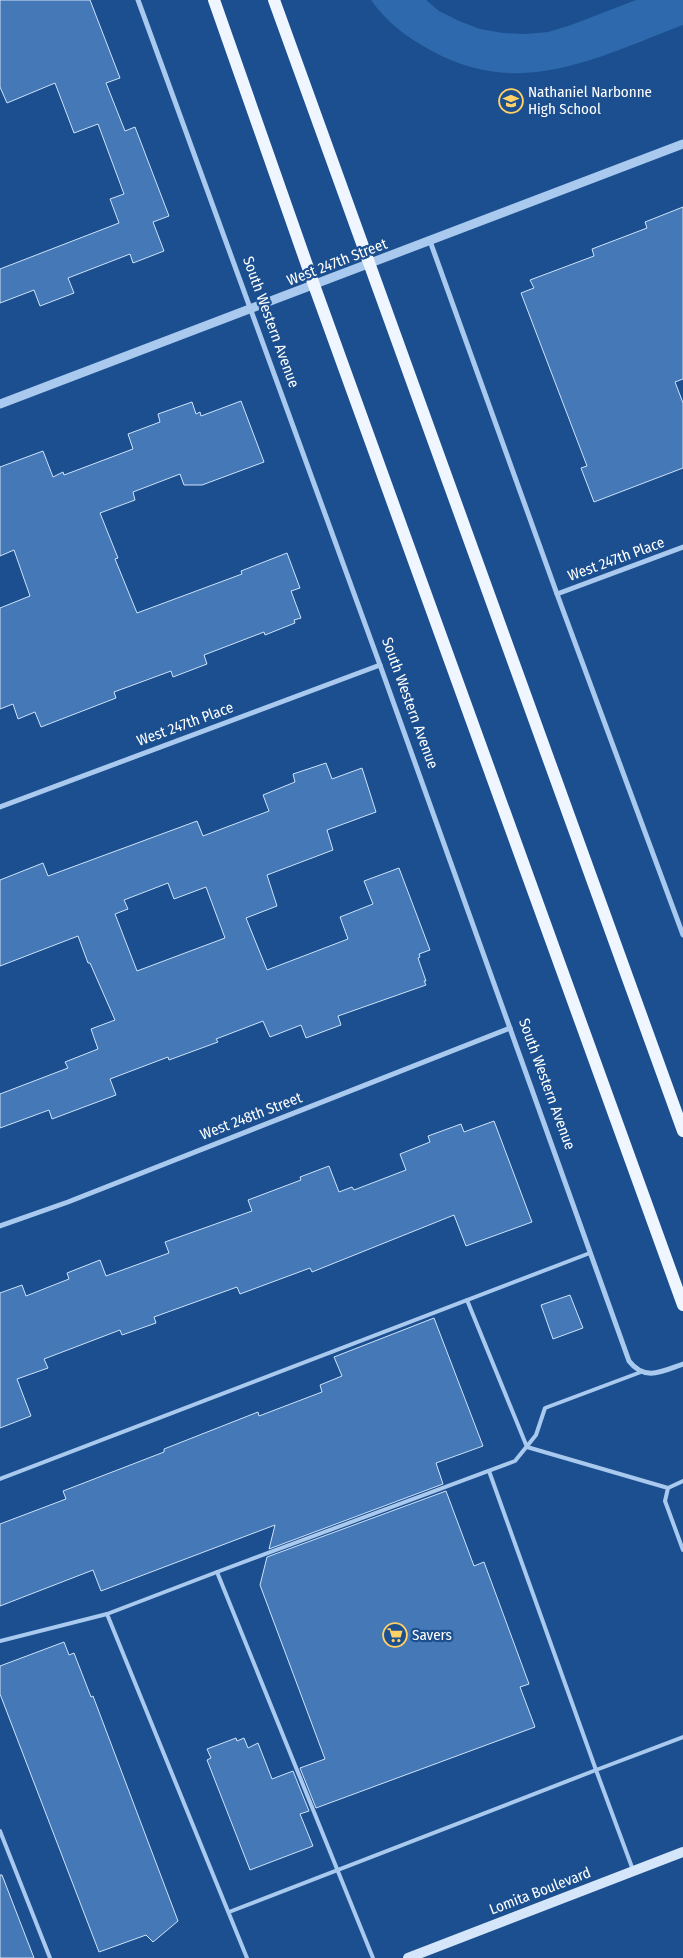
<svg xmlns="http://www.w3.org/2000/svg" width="683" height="1958" font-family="'Fira Sans Condensed',sans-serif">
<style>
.green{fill:#2e69ad}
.building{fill:#4478b7;stroke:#cfe3fa;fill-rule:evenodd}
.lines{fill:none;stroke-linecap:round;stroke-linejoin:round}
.service{stroke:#a9c9ee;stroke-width:4}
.minor{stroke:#a9c9ee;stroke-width:5}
.tertiary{stroke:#a9c9ee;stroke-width:9}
.secondary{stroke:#d6e6fa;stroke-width:10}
.primary{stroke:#f0f6ff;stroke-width:12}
.labels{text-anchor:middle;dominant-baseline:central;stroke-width:4.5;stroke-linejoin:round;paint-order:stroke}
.poi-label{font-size:15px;fill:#fff;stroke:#1b4f8f;text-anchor:start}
.street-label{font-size:15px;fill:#fff;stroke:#1b4f8f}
</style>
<rect width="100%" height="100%" fill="#1b4f8f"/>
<path class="green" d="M 371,0 L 426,0 L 439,11 L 459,21 L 480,29 L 503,33 L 526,34 L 548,32 L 571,25 L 636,0 L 683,0 L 683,25 C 598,57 521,100 432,51 C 409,39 386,22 371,0 Z"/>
<g class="building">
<path d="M 0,0 L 90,0 L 120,78 L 106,83 L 125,131 L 135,127 L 169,216 L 153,222 L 164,251 L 133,263 L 130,254 L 68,278 L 74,293 L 40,306 L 34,290 L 0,303 L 0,269 L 119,223 L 110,199 L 124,194 L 98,124 L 74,133 L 55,83 L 7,103 L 0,87 Z"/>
<path d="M 683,207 L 683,379 L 675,382 L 683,403 L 683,468 L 594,502 L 581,468 L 587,466 L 521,293 L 534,288 L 530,280 L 594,256 L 592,249 L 647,228 L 645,222 Z"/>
<path d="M 241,401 L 264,462 L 202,485 L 184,485 L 180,474 L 133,492 L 135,500 L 100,513 L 118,558 L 115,559 L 137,613 L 242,574 L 241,571 L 287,553 L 300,588 L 291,591 L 301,618 L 294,620 L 295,623 L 265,635 L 264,632 L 204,655 L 207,664 L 173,677 L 171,671 L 114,692 L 116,698 L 41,727 L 35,712 L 18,719 L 13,704 L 0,709 L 0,608 L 30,596 L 14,550 L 0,556 L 0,467 L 43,451 L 53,477 L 63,472 L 64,475 L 133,449 L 128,434 L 160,422 L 158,414 L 192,402 L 196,414 L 200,412 L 201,416 Z"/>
<path d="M 326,763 L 332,779 L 362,768 L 376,812 L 327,830 L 333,850 L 267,875 L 277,906 L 246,918 L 267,970 L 348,939 L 340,917 L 373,904 L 364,881 L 399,868 L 430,950 L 419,954 L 420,957 L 418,958 L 426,981 L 424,981 L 426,985 L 338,1016 L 341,1025 L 306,1038 L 301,1025 L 270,1037 L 263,1021 L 216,1039 L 218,1042 L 169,1060 L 168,1057 L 110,1079 L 116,1095 L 52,1119 L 49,1110 L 0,1128 L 0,1094 L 68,1068 L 65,1062 L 98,1049 L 91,1029 L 115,1020 L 90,963 L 88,963 L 78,936 L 0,966 L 0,880 L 43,863 L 48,876 L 197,821 L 203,836 L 269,811 L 263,795 L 295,782 L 293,774 ZM 168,883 L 174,899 L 206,887 L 225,938 L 137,971 L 115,914 L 128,909 L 124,900 Z"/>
<path d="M 494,1121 L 532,1222 L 466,1246 L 454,1215 L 312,1272 L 310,1268 L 240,1294 L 237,1287 L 154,1317 L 156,1323 L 122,1335 L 120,1330 L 44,1359 L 48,1368 L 17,1379 L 31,1416 L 0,1428 L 0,1293 L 22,1285 L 26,1296 L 69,1279 L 67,1273 L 100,1260 L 106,1276 L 169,1253 L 165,1242 L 252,1211 L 248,1200 L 301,1180 L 300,1177 L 329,1166 L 339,1192 L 352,1187 L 354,1190 L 406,1170 L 400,1154 L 430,1142 L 428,1136 L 461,1124 L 464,1132 Z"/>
<path d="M 570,1295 L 583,1328 L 553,1339 L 541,1305 Z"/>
<path d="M 434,1318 L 483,1446 L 436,1463 L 443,1484 L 269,1549 L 275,1525 L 101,1591 L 93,1570 L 0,1606 L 0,1524 L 66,1499 L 63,1491 L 164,1452 L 164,1449 L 258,1412 L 259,1416 L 322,1392 L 320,1385 L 342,1376 L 334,1357 Z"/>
<path d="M 446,1491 L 474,1566 L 484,1562 L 529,1684 L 520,1687 L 535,1727 L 316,1808 L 300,1768 L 325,1759 L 260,1585 L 267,1557 Z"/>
<path d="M 64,1642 L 69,1655 L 74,1653 L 91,1697 L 93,1696 L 178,1921 L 153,1942 L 146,1935 L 99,1952 L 0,1694 L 0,1666 Z"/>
<path d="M 236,1738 L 237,1741 L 244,1738 L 248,1748 L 258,1743 L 272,1779 L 293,1771 L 309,1811 L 300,1814 L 313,1846 L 250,1870 L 207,1760 L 211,1758 L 207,1749 Z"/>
<path d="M 0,1875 L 2,1875 L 34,1958 L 0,1958 Z"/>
</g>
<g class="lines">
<g class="service">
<path d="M 467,1300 L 527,1447 L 668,1488"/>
<path d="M 0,1479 L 590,1253"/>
<path d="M 683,1481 L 668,1488 L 665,1501 L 683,1550"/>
<path d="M 217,1572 L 515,1461 L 536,1435 L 545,1408 L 641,1372"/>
<path d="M 0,1641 L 107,1614"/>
<path d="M 0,1831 L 50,1958"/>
<path d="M 633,1870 L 596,1770 L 683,1737"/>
<path d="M 229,1912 L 596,1770 L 489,1471"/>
<path d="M 247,1958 L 107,1614 L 217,1572 L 373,1958"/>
</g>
<g class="minor">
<path d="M 138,0 L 380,665 L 629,1361 C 645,1382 663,1371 683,1364"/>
<path d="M 430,241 L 557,594 L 683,935"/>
<path d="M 557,594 L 683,547"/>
<path d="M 0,807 L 380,665"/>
<path d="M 0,1226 L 68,1202 L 510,1028"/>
</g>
<path class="tertiary" d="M 0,404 L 683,144"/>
<path class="secondary" d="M 408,1958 L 683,1852"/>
<g class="primary">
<path d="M 214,0 L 314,285 L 683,1305"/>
<path d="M 274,0 L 683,1131"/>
</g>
</g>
<defs>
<g id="school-ring" transform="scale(1.25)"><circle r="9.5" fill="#1b4f8f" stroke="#ffd166" stroke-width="1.5"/><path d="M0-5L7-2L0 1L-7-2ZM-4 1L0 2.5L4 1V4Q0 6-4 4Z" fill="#ffd166"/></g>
<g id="supermarket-ring" transform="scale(1.25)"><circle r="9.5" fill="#1b4f8f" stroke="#ffd166" stroke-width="1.5"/><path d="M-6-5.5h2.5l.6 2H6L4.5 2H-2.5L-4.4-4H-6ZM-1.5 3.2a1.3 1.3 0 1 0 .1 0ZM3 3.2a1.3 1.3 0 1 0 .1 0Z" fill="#ffd166"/></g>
</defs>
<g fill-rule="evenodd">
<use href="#school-ring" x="511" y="101"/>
<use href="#supermarket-ring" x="395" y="1635"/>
</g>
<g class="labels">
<g class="poi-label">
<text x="528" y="92">Nathaniel Narbonne<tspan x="528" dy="17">High School</tspan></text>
<text x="412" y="1635">Savers</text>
</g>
<g class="street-label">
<text transform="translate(337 262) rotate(-21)">West 247th Street</text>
<text transform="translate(271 322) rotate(70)">South Western Avenue</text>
<text transform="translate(616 559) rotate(-20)">West 247th Place</text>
<text transform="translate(410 703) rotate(70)">South Western Avenue</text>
<text transform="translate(185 724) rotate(-20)">West 247th Place</text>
<text transform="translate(547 1084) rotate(70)">South Western Avenue</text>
<text transform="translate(251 1116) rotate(-21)">West 248th Street</text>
<text transform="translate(540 1891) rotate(-21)">Lomita Boulevard</text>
</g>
</g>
</svg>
